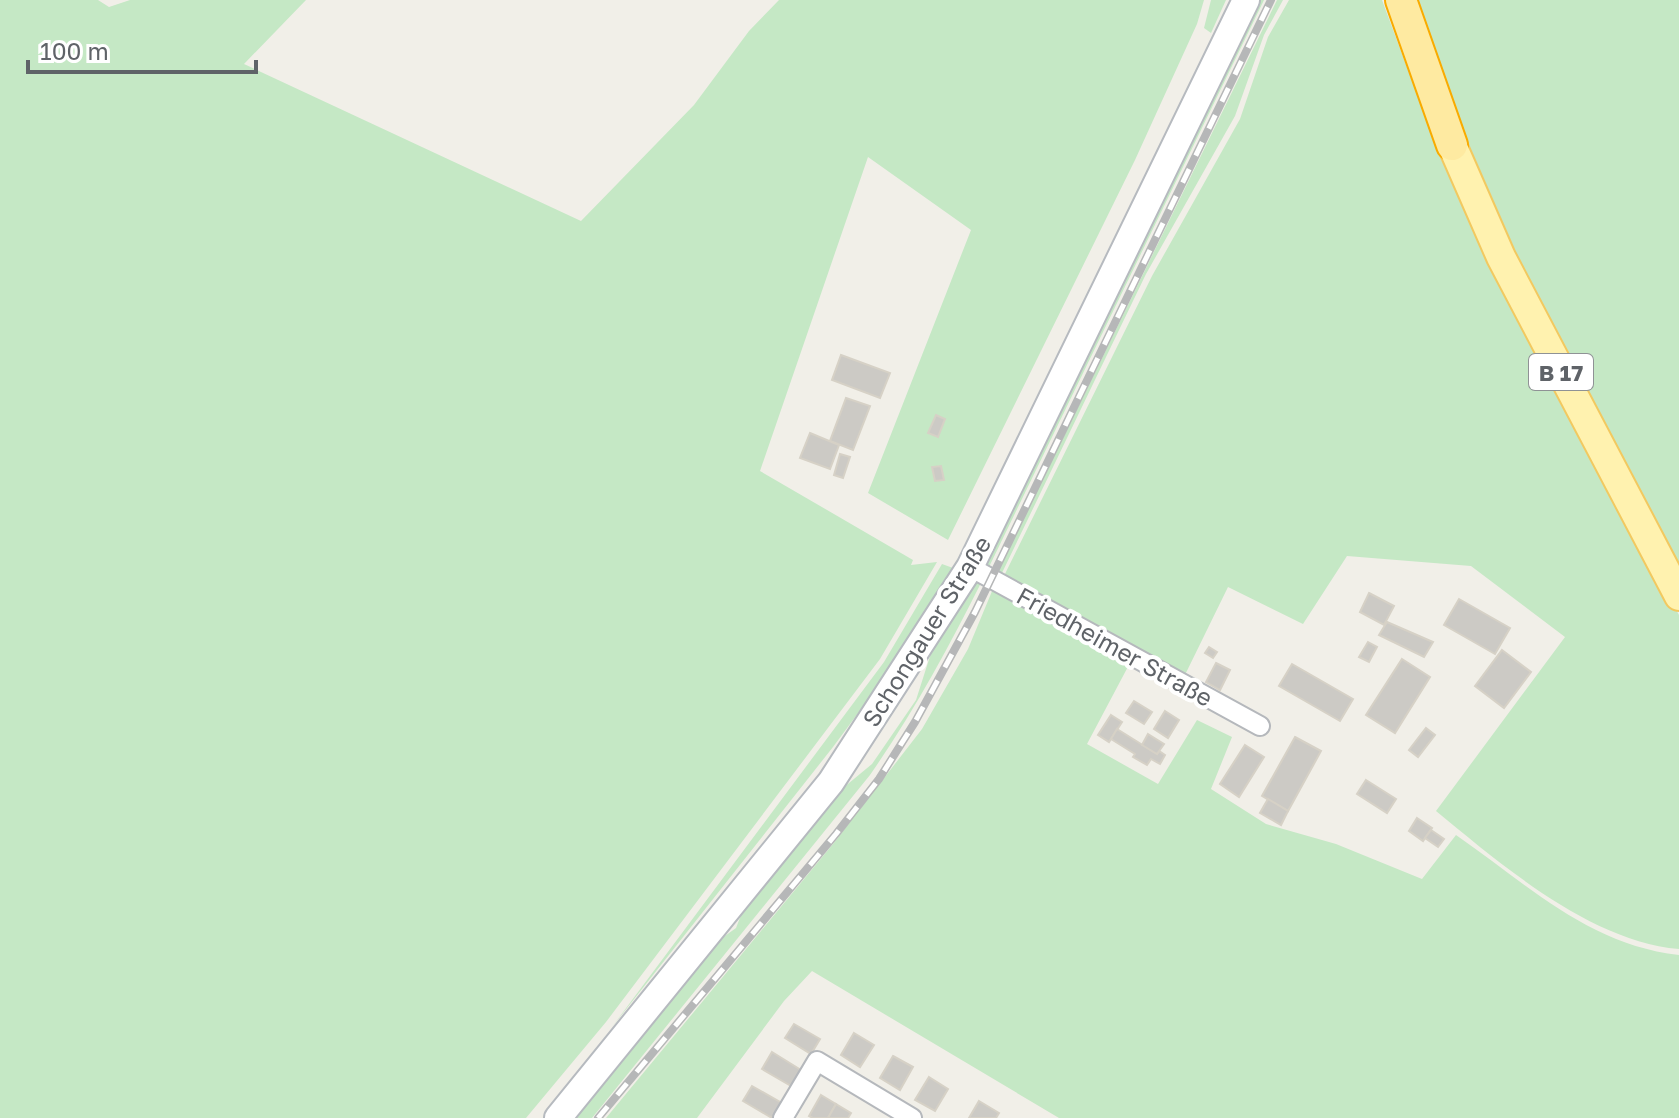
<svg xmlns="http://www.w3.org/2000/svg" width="1679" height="1118" font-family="'Golos Text',sans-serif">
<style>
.green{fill:#c5e8c5}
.building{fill:#cccac5;stroke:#d6d1c6;stroke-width:2}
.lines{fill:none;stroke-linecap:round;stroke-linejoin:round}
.minor-casing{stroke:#b5b8bc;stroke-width:22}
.secondary-casing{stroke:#b6babf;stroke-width:30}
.primary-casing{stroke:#f2c960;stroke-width:32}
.trunk-casing{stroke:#f9ab00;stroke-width:34}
.minor{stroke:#fff;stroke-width:18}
.secondary{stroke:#fff;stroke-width:26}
.primary{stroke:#fff2af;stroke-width:28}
.trunk{stroke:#feeaa1;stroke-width:30}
.rail-casing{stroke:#b6b7b8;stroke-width:8}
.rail{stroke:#fff;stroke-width:5;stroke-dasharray:15;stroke-linecap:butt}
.labels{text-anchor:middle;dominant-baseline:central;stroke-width:8;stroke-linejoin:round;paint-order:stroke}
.shield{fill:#fff;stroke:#8f9295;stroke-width:2}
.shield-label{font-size:22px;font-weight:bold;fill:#5f6368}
.street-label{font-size:24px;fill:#5f6368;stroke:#fff}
</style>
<rect width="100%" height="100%" fill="#f1efe8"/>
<g class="green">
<path d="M 0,0 L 98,0 L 109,7 L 130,0 L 306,0 L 244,64 L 581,221 L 694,105 L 749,31 L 779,0 L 1204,0 L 1197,24 L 1135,160 L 948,540 L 868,493 L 971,230 L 868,157 L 760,471 L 913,560 L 911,565 L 937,562 L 880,659 L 606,1022 L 526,1118 L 0,1118 Z"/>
<path d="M 1211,0 L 1226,0 L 1211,33 L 1204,28 Z"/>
<path d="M 1258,0 L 1264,0 L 988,569 L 984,562 Z"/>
<path d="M 1277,0 L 1283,0 L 1264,35 L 1235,116 L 1146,274 L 1001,575 L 997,573 Z"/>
<path d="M 1289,0 L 1382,0 L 1441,159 L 1490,266 L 1679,615 L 1679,949 C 1590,941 1503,866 1436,811 L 1565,637 L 1471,566 L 1347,556 L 1303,624 L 1228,587 L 1182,681 L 1002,580 L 1152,276 L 1240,119 L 1268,37 Z"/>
<path d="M 1404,0 L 1679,0 L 1679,579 L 1506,256 Z"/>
<path d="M 942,564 L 953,568 L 887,674 L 833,747 L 612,1027 L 884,662 Z"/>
<path d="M 972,580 L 982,581 C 948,649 913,713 870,775 L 592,1118 L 572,1118 L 718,941 L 736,928 L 743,910 L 843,788 L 872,764 L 916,700 L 932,650 Z"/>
<path d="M 995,584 L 1131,661 L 1087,744 L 1158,784 L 1197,720 L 1232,737 L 1211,789 L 1266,824 L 1336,844 L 1422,879 L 1456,835 C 1528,885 1589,945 1679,955 L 1679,1118 L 1059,1118 L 812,971 L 784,1001 L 697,1118 L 606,1118 L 833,844 L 922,729 L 968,649 Z"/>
</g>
<g class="building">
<path d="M 841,355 L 890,373 L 880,398 L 832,380 Z"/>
<path d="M 846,398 L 870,406 L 853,450 L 830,441 Z"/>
<path d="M 936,415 L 945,419 L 938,437 L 928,433 Z"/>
<path d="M 810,433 L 839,445 L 830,469 L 800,458 Z"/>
<path d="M 840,454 L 850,457 L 843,478 L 834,475 Z"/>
<path d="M 941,466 L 944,480 L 935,481 L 932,467 Z"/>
<path d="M 1369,593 L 1394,606 L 1384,625 L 1360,612 Z"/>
<path d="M 1459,599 L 1510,628 L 1495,654 L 1444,625 Z"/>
<path d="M 1387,622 L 1433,642 L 1424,657 L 1379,635 Z"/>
<path d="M 1368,642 L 1377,647 L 1369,662 L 1359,657 Z"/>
<path d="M 1209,647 L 1217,652 L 1213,658 L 1205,653 Z"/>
<path d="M 1502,650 L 1531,672 L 1504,708 L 1475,686 Z"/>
<path d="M 1402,659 L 1430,677 L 1395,733 L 1366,715 Z"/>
<path d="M 1216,663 L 1230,670 L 1220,690 L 1206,682 Z"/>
<path d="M 1292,664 L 1353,699 L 1340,721 L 1279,686 Z"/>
<path d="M 1134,701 L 1152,712 L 1144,724 L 1126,713 Z"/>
<path d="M 1165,711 L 1179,720 L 1168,738 L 1154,729 Z"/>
<path d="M 1111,715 L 1122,722 L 1109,742 L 1098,735 Z"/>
<path d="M 1426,728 L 1435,735 L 1418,757 L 1409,750 Z"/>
<path d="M 1117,729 L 1157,754 L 1159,751 L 1165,755 L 1160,764 L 1151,759 L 1147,765 L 1133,757 L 1135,754 L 1111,739 Z"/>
<path d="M 1148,734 L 1164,744 L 1157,754 L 1142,745 Z"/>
<path d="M 1295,737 L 1321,751 L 1288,811 L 1262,796 Z"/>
<path d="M 1245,745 L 1264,757 L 1239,797 L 1220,784 Z"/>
<path d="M 1366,780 L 1396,799 L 1387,813 L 1357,794 Z"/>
<path d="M 1268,799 L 1288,811 L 1281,825 L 1260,813 Z"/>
<path d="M 1417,818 L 1432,828 L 1423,841 L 1409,831 Z"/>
<path d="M 1431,830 L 1444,839 L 1438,847 L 1425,838 Z"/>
<path d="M 794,1024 L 820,1039 L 811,1054 L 785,1038 Z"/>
<path d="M 854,1033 L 874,1045 L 860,1067 L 841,1055 Z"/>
<path d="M 772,1052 L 801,1070 L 791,1086 L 762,1069 Z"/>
<path d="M 893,1056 L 913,1067 L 900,1090 L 880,1078 Z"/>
<path d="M 929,1077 L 948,1089 L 935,1111 L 915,1100 Z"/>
<path d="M 752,1086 L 782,1103 L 772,1118 L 743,1101 Z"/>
<path d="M 821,1095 L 836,1104 L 828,1118 L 813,1118 L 809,1116 Z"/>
<path d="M 979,1101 L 999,1113 L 996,1118 L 969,1118 Z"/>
<path d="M 836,1104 L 851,1113 L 848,1118 L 828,1118 Z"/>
</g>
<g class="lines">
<g class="minor-casing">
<g id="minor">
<path d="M 970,567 L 1260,726"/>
<path d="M 783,1118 L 817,1061 L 912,1118"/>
</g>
</g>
<g class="secondary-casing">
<path id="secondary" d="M 558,1118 L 831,782 L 970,567 L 1246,0"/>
</g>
<g class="primary-casing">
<path id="primary" d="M 1452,145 L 1501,257 L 1679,596"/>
</g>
<g class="trunk-casing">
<path id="trunk" d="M 1401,0 L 1452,145"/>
</g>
<use href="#minor" class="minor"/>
<use href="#secondary" class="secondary"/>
<use href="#primary" class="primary"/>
<use href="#trunk" class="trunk"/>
<g class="rail-casing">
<path id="rail" d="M 598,1118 L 836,834 L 879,779 L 915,722 L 975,612 L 1271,0"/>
</g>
<use href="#rail" class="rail"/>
</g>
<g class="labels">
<rect class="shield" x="1529" y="354" width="64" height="36" rx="6"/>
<g class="shield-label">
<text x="1561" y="372">B 17</text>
</g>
<g class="street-label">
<text transform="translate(926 631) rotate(-58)">Schongauer Straße</text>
<text transform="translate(1115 646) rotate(29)">Friedheimer Straße</text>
</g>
</g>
<path d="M28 60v12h228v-12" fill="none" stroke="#5f6368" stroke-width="4"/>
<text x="40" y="60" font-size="24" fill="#5f6368" stroke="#ffffff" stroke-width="6" paint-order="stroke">100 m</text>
</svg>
